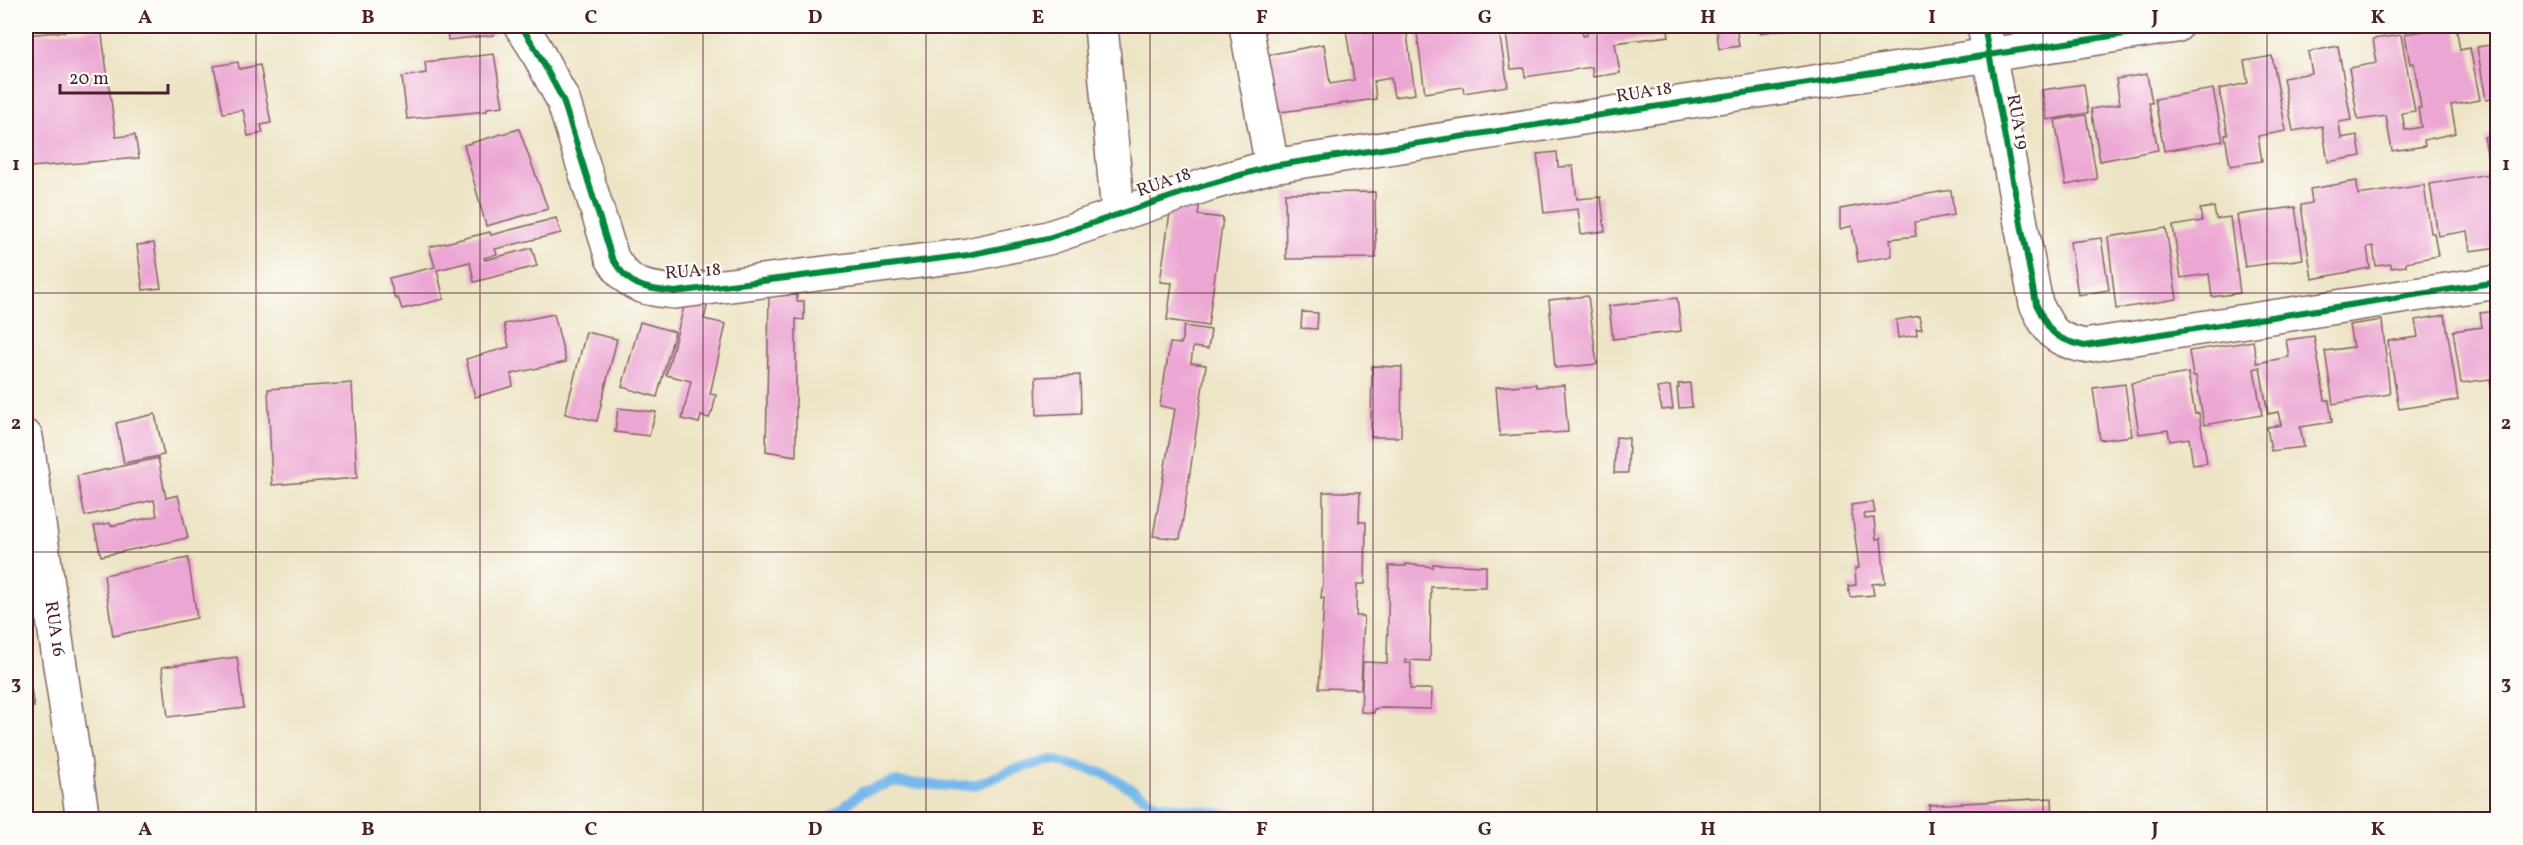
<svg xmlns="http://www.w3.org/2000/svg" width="2523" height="845" font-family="Vollkorn,serif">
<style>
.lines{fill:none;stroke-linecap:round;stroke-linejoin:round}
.stream{stroke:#76b8eb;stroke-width:10}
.building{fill:#eca6d3}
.minor-casing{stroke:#836461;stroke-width:36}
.minor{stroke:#fff;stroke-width:33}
.cycleway-casing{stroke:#fdfcf7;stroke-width:10}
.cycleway{stroke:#00873e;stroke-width:6}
.grid{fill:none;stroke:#4a1f2b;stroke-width:1.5;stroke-opacity:0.55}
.labels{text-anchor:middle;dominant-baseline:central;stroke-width:4.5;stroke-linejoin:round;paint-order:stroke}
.street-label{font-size:18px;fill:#4a1f2b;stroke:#fdfcf7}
.neatline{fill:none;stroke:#4a1f2b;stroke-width:2}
.grid-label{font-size:20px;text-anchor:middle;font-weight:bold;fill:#4a1f2b}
</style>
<rect width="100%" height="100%" fill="#fdfcf7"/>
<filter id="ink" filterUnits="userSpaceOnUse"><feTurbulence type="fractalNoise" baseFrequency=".0167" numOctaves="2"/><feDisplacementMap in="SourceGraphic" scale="12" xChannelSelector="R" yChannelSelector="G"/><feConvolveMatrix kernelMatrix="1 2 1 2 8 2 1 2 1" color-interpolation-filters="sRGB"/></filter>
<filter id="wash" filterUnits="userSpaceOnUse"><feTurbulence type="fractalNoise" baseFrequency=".008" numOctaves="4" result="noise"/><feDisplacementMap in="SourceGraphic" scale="24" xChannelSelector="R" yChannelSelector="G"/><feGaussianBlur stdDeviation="1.35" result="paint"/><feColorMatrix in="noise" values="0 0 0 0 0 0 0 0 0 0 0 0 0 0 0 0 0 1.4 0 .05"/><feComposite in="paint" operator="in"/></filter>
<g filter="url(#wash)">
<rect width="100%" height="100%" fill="#ede4c5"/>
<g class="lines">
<g class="stream">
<path d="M 825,820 L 839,811 L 862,792 L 893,782 L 948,786 L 975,785 L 1016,769 L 1052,760 L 1106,774 L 1157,804 L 1262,820"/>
<path d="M 1357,820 L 1378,820"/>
</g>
</g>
<g id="blocks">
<g class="building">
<path d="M 461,26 L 493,26 L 494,35 L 448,40 L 447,29 L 461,27 Z"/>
<path d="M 1322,26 L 1344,26 L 1344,28 L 1323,31 Z"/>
<path d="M 1348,26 L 1365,26 L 1366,33 L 1406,26 L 1415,94 L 1394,97 L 1391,78 L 1374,81 L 1376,99 L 1281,112 L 1277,108 L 1267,55 L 1324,44 L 1330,84 L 1354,80 L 1346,30 L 1349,29 Z"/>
<path d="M 1416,26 L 1498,26 L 1508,86 L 1464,93 L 1463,87 L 1425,93 Z"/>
<path d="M 1505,26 L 1581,26 L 1583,36 L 1587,35 L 1586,26 L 1667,26 L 1669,36 L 1615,43 L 1620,73 L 1593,77 L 1592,67 L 1525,77 L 1524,68 L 1511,69 Z"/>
<path d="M 1716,26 L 1736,26 L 1739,46 L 1719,49 Z"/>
<path d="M 1759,26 L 1801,26 L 1801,27 L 1760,33 Z"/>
<path d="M 2456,26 L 2460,50 L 2470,48 L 2480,100 L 2451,105 L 2456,133 L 2424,140 L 2425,146 L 2392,151 L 2386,116 L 2358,120 L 2349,68 L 2377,63 L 2373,39 L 2401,35 L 2415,111 L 2402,113 L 2405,130 L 2421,127 L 2418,108 L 2421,108 L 2414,63 L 2410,64 L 2405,34 Z"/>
<path d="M 101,28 L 116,137 L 135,135 L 139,158 L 31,167 L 26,128 L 26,35 Z"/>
<path d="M 2498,44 L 2498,98 L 2486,100 L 2477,47 Z"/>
<path d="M 2338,46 L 2351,120 L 2339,122 L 2341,138 L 2357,135 L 2361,156 L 2328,162 L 2322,126 L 2293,131 L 2283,78 L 2312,73 L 2308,52 Z"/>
<path d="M 494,54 L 503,106 L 487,108 L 487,111 L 407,119 L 402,77 L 426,73 L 425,62 Z"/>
<path d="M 2272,56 L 2286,131 L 2258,136 L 2262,161 L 2230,166 L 2225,135 L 2228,134 L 2219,89 L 2248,83 L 2244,61 Z"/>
<path d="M 238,62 L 239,69 L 260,65 L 271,123 L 261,125 L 263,133 L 248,136 L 243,110 L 223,113 L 214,66 Z"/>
<path d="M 2147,74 L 2152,103 L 2149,103 L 2158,150 L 2100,161 L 2091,109 L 2120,104 L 2116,79 Z"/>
<path d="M 2084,84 L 2088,113 L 2047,120 L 2042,90 Z"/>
<path d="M 2213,89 L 2223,141 L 2164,151 L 2155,99 Z"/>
<path d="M 2086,115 L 2097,179 L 2066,185 L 2055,120 Z"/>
<path d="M 519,129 L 548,209 L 486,226 L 464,145 Z"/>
<path d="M 2498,135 L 2498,168 L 2490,169 L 2484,137 Z"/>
<path d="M 1557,152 L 1558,167 L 1573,166 L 1577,199 L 1601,197 L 1605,231 L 1581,234 L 1578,209 L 1544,213 L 1537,154 Z"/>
<path d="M 2488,174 L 2498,247 L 2470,251 L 2467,231 L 2438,236 L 2430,184 Z"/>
<path d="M 2357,181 L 2358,195 L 2424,185 L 2431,233 L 2434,233 L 2438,256 L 2406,262 L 2406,266 L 2391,268 L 2391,264 L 2376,266 L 2373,246 L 2367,247 L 2370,268 L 2312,279 L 2301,205 L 2312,203 L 2310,189 Z"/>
<path d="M 1951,190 L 1954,215 L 1914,222 L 1916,236 L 1890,239 L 1892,256 L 1858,262 L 1852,226 L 1840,229 L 1840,209 Z"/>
<path d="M 1375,192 L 1376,258 L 1286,259 L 1285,193 Z"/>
<path d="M 1172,199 L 1200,203 L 1198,215 L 1223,218 L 1208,326 L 1167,320 L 1172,283 L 1160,282 Z"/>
<path d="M 2214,207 L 2216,219 L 2230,217 L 2240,293 L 2212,297 L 2209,274 L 2181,278 L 2173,226 L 2202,221 L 2200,209 Z"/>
<path d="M 2295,207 L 2303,259 L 2245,267 L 2237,215 Z"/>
<path d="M 556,218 L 561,233 L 495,249 L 497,254 L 484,258 L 485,260 L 532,248 L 537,266 L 474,282 L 470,262 L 437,270 L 444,299 L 402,309 L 398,298 L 395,299 L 389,278 L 435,267 L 429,247 L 490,232 L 491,235 Z"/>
<path d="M 2166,228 L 2177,299 L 2116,309 L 2108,237 Z"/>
<path d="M 2101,238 L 2109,290 L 2078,295 L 2070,242 Z"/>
<path d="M 154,243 L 161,288 L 143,290 L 137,245 Z"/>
<path d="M 797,295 L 797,301 L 804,301 L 804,320 L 796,319 L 796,456 L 766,451 L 769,296 Z"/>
<path d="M 1588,296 L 1597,364 L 1555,368 L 1549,300 Z"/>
<path d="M 1677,298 L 1681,331 L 1613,339 L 1609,306 Z"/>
<path d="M 686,299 L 709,299 L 704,319 L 726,324 L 710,394 L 716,395 L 713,409 L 709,418 L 701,416 L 699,423 L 682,419 L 691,381 L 666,375 Z"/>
<path d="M 2498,311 L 2498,392 L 2492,393 L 2490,379 L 2461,383 L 2453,331 L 2482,327 L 2480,313 Z"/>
<path d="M 1302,312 L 1318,313 L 1317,329 L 1301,328 Z"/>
<path d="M 554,314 L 566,362 L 511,374 L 513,386 L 475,397 L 466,359 L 509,347 L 504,324 Z"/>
<path d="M 2445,315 L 2458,400 L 2399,409 L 2388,341 L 2418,337 L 2415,320 Z"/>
<path d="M 1919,316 L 1922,329 L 1916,329 L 1917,335 L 1898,338 L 1896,320 Z"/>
<path d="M 2382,320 L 2390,394 L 2333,404 L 2325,351 L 2353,347 L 2349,325 Z"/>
<path d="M 640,322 L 675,332 L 657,397 L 622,387 Z"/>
<path d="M 1184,326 L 1211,330 L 1208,349 L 1193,347 L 1191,363 L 1206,365 L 1180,539 L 1153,536 L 1175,409 L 1160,406 L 1170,343 L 1181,344 Z"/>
<path d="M 586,332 L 617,339 L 597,421 L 565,414 Z"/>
<path d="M 2314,336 L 2325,400 L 2329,400 L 2332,422 L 2300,427 L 2304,447 L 2271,451 L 2267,427 L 2281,425 L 2278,412 L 2268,414 L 2260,367 L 2254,369 L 2262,415 L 2204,425 L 2196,376 L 2193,376 L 2189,351 L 2253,341 L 2257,363 L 2289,357 L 2286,340 Z"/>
<path d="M 1372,366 L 1402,367 L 1401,437 L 1371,437 Z"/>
<path d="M 2188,373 L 2195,414 L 2199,413 L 2207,463 L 2193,465 L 2189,438 L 2170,441 L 2168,430 L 2139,434 L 2131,383 Z"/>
<path d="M 1080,375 L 1081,413 L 1037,415 L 1036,377 Z"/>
<path d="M 352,383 L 357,478 L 272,485 L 268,389 Z"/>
<path d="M 1690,383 L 1692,407 L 1679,408 L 1677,388 L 1679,388 L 1678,384 Z"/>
<path d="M 1536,384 L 1536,387 L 1564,385 L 1568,432 L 1500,436 L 1496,387 Z"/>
<path d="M 2125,384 L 2132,436 L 2100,440 L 2093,388 Z"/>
<path d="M 1670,386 L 1673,409 L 1662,410 L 1657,388 Z"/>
<path d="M 618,408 L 656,412 L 649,436 L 615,432 Z"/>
<path d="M 155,414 L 164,455 L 124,463 L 116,423 Z"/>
<path d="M 1616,437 L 1629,438 L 1628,473 L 1614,473 Z"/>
<path d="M 158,458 L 166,498 L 178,495 L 188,538 L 101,556 L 94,526 L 110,523 L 111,526 L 157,516 L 154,500 L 85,516 L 77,476 Z"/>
<path d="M 1323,492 L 1360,492 L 1359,522 L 1366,522 L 1365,584 L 1357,584 L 1356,616 L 1364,616 L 1361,689 L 1319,688 L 1324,598 L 1321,598 L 1323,582 Z"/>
<path d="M 1873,502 L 1875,513 L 1864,514 L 1865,519 L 1874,518 L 1876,539 L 1881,538 L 1885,583 L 1872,584 L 1874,595 L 1850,597 L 1848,586 L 1856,585 L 1855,568 L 1859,568 L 1851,505 Z"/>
<path d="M 188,558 L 197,618 L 113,636 L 104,575 Z"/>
<path d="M 1406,564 L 1433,567 L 1433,564 L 1486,566 L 1486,587 L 1431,587 L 1430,661 L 1405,660 L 1405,663 L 1411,663 L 1410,689 L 1432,689 L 1431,709 L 1383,708 L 1374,709 L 1374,713 L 1361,712 L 1363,662 L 1387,663 L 1389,566 L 1406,566 Z"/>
<path d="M 237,657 L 244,708 L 168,717 L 162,667 Z"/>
<path d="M 31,689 L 34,707 L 26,708 L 26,690 Z"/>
<path d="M 2052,798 L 2053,819 L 1930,819 L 1929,805 Z"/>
</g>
</g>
</g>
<g filter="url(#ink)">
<use href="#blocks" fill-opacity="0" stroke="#836461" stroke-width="1.5"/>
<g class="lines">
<g class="minor-casing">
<g id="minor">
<path d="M 521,26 L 534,46 L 563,100 L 612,258 C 629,287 642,288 675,292 L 968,255 L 1048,238 L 1206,185 L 1272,166 L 2176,26"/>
<path d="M 1101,26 L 1118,214"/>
<path d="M 1246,26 L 1272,166"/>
<path d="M 1984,26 L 2036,304 C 2051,333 2052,338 2084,346 L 2498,282"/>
<path id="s1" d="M 26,437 L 83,820"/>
</g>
</g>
<use href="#minor" class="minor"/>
<g class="cycleway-casing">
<g id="cycleway">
<path d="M 521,26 L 534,46 L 563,100 L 612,258 C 629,287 642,288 675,292 L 968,255 L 1048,238 L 1206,185 L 1272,166 L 2176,26"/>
<path d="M 1984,26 L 2036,304 C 2051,333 2052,338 2084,346 L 2498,282"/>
</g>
</g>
<use href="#cycleway" class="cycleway"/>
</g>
</g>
<path class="grid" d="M 256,26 L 256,820M 480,26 L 480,820M 703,26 L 703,820M 926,26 L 926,820M 1150,26 L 1150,820M 1373,26 L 1373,820M 1597,26 L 1597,820M 1820,26 L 1820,820M 2043,26 L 2043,820M 2267,26 L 2267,820M 26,293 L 2498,293M 26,552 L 2498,552"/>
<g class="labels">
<g class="street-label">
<text transform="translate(1644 93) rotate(-9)">RUA 18</text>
<text transform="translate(2017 122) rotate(79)">RUA 19</text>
<text transform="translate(1164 183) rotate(-19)">RUA 18</text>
<text transform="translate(693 272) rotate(-4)">RUA 18</text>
<text stroke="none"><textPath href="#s1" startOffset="194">RUA 16</textPath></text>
</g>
</g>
<rect width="2523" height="845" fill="none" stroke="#fdfcf7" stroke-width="66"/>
<path d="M60 84v9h108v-9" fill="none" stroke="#4a1f2b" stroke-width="3"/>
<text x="69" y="84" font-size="18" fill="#4a1f2b" stroke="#fdfcf7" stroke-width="4.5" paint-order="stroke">20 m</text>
<rect x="33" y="33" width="2457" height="779" class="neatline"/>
<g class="grid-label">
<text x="145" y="23">A</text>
<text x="368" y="23">B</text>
<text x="591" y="23">C</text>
<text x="815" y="23">D</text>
<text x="1038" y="23">E</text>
<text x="1262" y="23">F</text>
<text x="1485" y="23">G</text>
<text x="1708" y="23">H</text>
<text x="1932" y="23">I</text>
<text x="2155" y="23">J</text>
<text x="2378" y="23">K</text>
<text x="16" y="170">1</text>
<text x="2506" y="170">1</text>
<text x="16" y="429">2</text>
<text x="2506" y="429">2</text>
<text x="16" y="689">3</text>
<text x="2506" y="689">3</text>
<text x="145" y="835">A</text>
<text x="368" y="835">B</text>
<text x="591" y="835">C</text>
<text x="815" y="835">D</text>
<text x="1038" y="835">E</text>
<text x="1262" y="835">F</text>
<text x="1485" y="835">G</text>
<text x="1708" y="835">H</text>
<text x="1932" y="835">I</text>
<text x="2155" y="835">J</text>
<text x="2378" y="835">K</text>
</g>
</svg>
